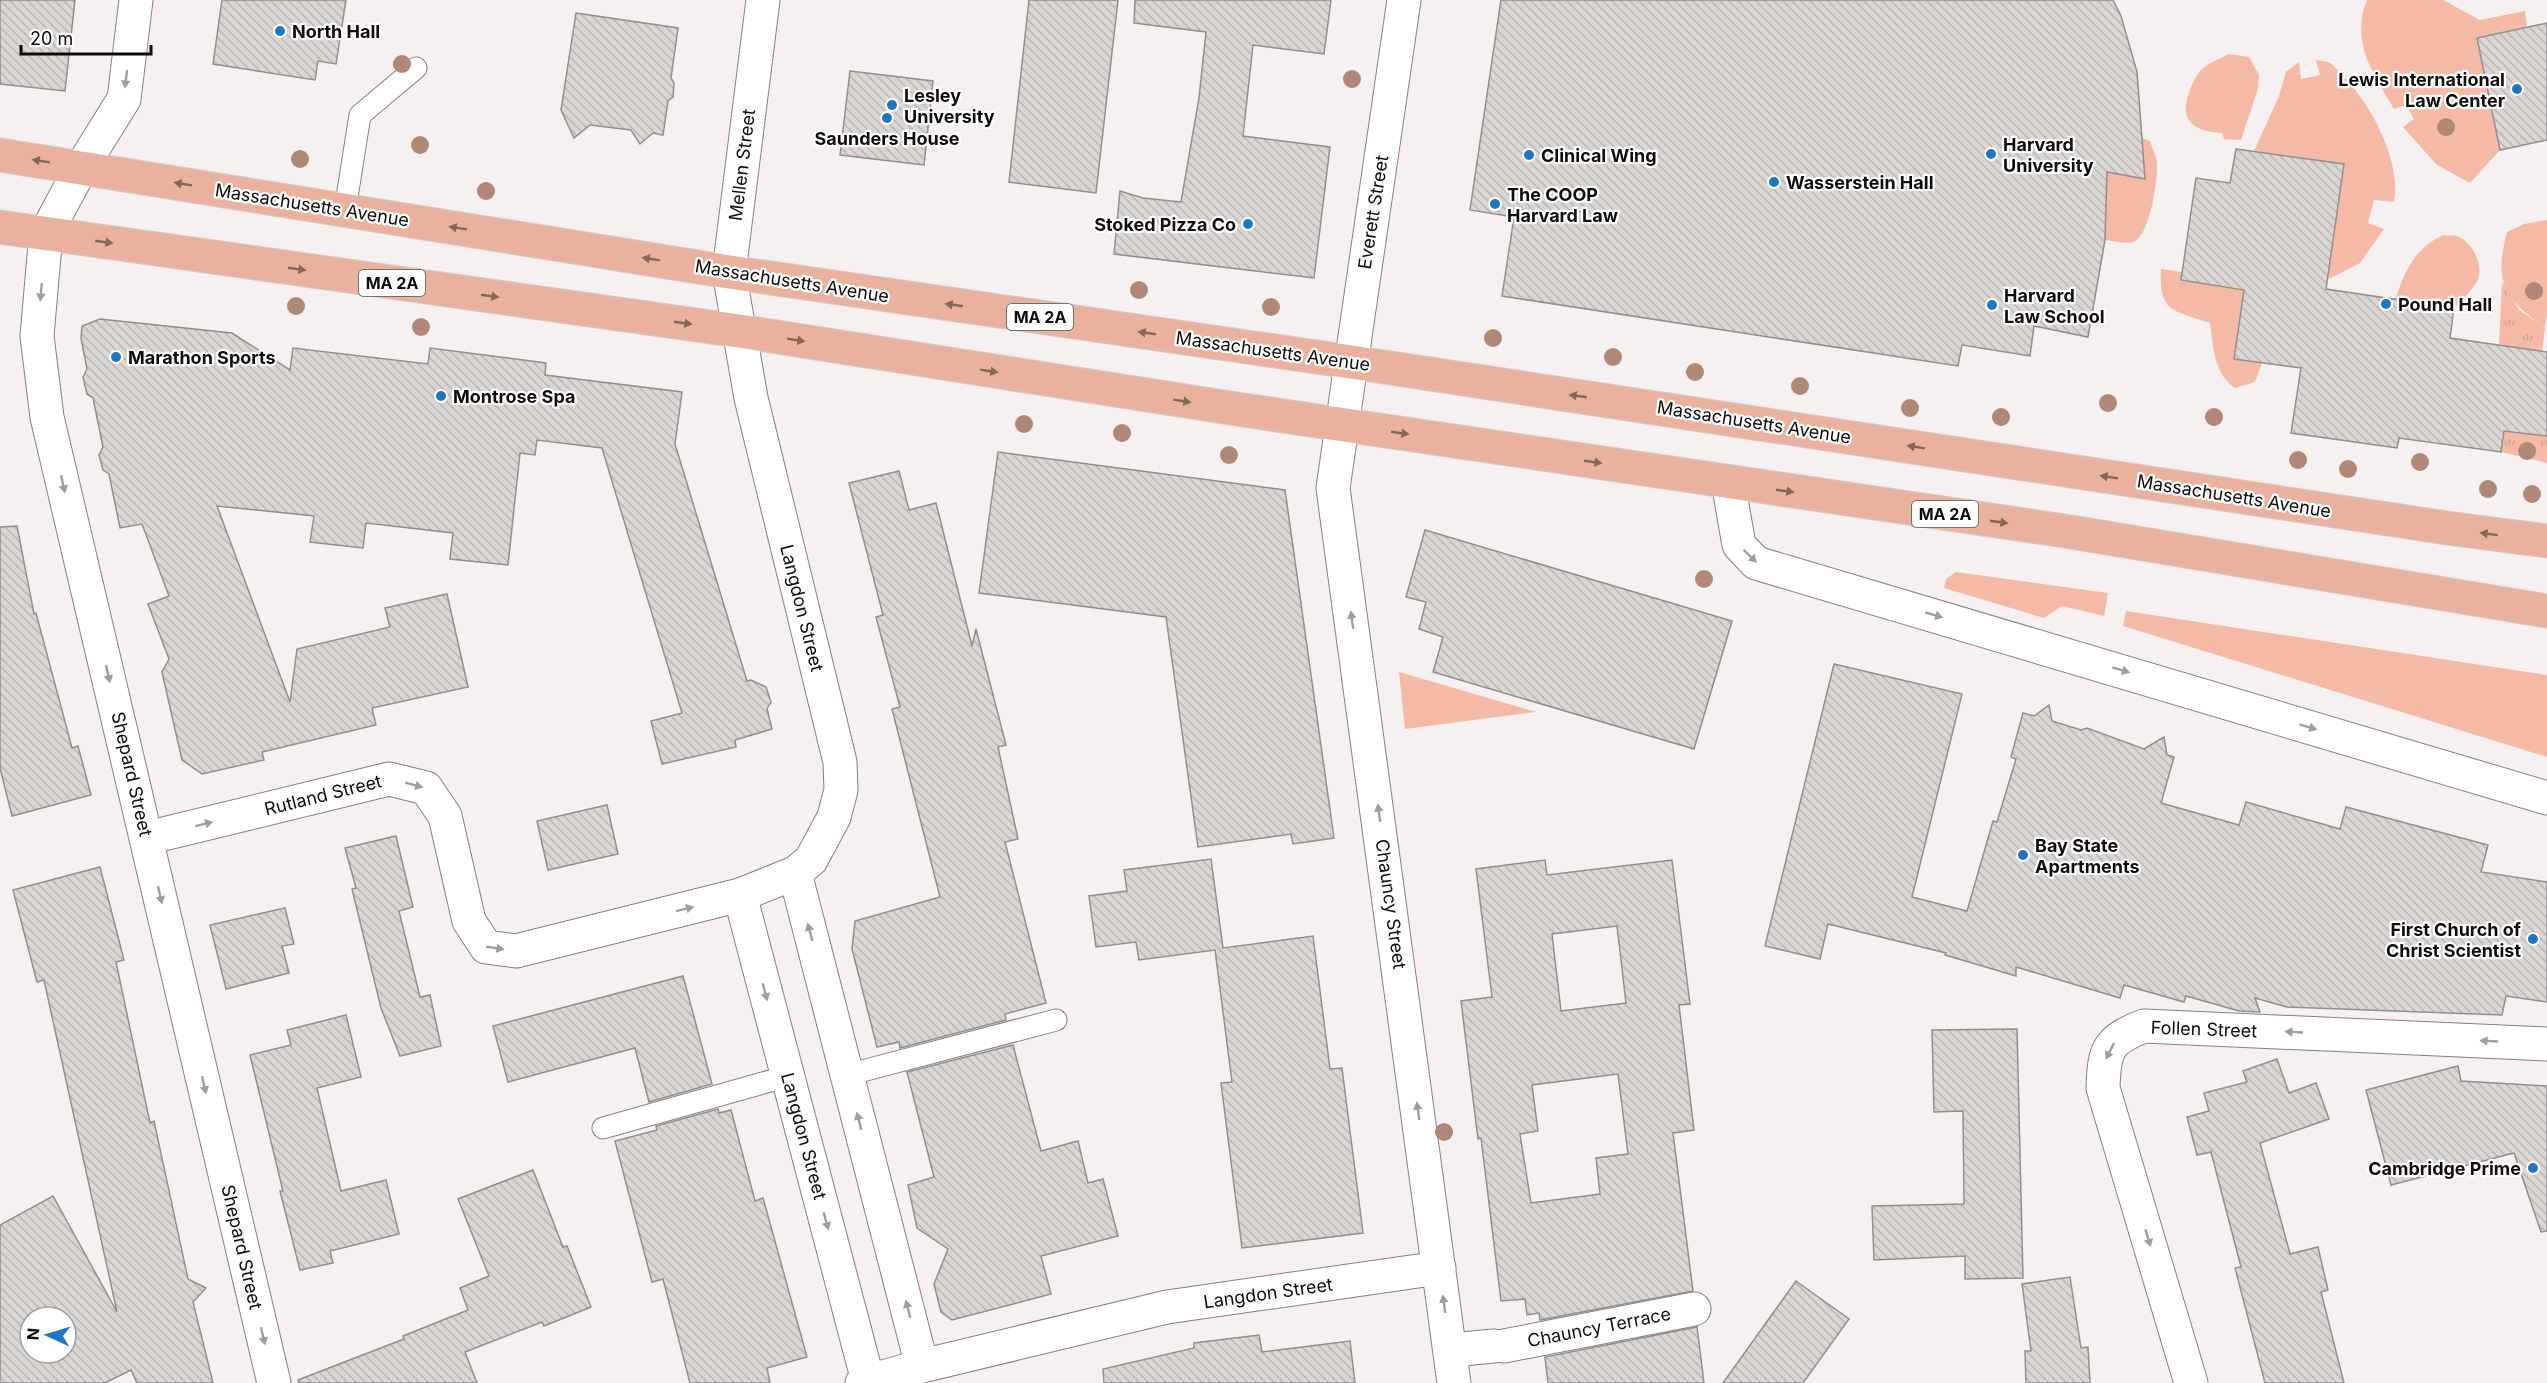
<svg xmlns="http://www.w3.org/2000/svg" width="2547" height="1383" font-family="Inter,sans-serif">
<style>
.grass{fill:url(#grass-tufts)}
.green{fill:#f5baa5}
.building{fill:url(#building-back-hatch);stroke:#938f8e;stroke-width:1.5;fill-rule:evenodd}
.lines{fill:none;stroke-linecap:round;stroke-linejoin:round}
.lane-casing{stroke:#858180;stroke-width:23}
.street-casing{stroke:#858180;stroke-width:35}
.primary-casing{stroke:#cfcece;stroke-width:35}
.lane{stroke:#fff;stroke-width:21}
.street{stroke:#fff;stroke-width:33}
.primary{stroke:#eab29e;stroke-width:33}
.tree{fill:#b18778}
.oneway{fill:#9e9e9d}
.oneway2{fill:#87675c}
.poi-dot{fill:#1e76c4;stroke:#fff;stroke-width:2}
.labels{text-anchor:middle;dominant-baseline:central;stroke-width:4.5;stroke-linejoin:round;paint-order:stroke}
.shield{fill:#fff;stroke:#565554;stroke-width:1.5}
.shield-label{font-size:16px;font-weight:bold;fill:#0d0c0b}
.poi-label{font-size:18px;font-weight:bold;fill:#0d0c0b;stroke:#fff;text-anchor:start}
.street-label{font-size:18px;fill:#0d0c0b;stroke:#fff}
</style>
<defs>
<pattern id="grass-tufts" width="24" height="20" patternUnits="userSpaceOnUse" patternTransform="scale(1.5)"><rect width="24" height="20" fill="#f5baa5"/><path d="M3 7l-1-3M5 7V3M7 7l1-3M15 17l-1-3M17 17v-4M19 17l1-3" fill="none" stroke="#d19f8d"/></pattern>
<pattern id="building-back-hatch" width="6" height="6" patternUnits="userSpaceOnUse" patternTransform="scale(1.5)"><rect width="6" height="6" fill="#dad6d4"/><path d="M-1 5l2 2M0 0l6 6M5-1l2 2" fill="none" stroke="#bab6b5"/></pattern>
</defs>
<rect width="100%" height="100%" fill="#f6f1f0"/>
<path class="grass" d="M 2502,282 L 2519,310 L 2545,327 L 2532,434 L 2547,436 L 2547,463 L 2501,452 L 2516,348 L 2499,344 Z"/>
<g class="green">
<path d="M 2367,0 L 2443,0 L 2480,20 L 2525,11 L 2527,27 L 2477,39 L 2500,150 L 2470,183 L 2437,165 L 2403,127 L 2414,119 L 2406,105 L 2394,109 C 2373,73 2350,42 2367,0 Z"/>
<path d="M 2229,54 L 2249,57 L 2259,75 L 2258,89 L 2241,140 L 2224,139 L 2222,133 C 2194,131 2179,122 2189,92 C 2192,85 2195,77 2200,71 C 2208,63 2219,59 2229,54 Z"/>
<path d="M 2316,60 C 2320,61 2326,61 2330,63 C 2335,66 2339,72 2343,76 C 2371,104 2402,162 2394,202 L 2374,200 L 2368,223 L 2384,229 L 2360,263 L 2333,277 L 2295,291 L 2329,267 L 2344,164 L 2254,151 L 2279,96 L 2286,72 L 2299,62 L 2301,79 L 2320,75 Z"/>
<path d="M 2142,138 L 2150,141 C 2152,148 2157,157 2157,164 C 2158,179 2150,237 2133,242 C 2124,244 2113,241 2105,240 L 2107,172 L 2140,178 Z"/>
<path d="M 2547,220 L 2547,315 L 2545,327 C 2503,299 2494,282 2507,232 L 2524,224 Z"/>
<path d="M 2443,235 C 2447,236 2453,235 2457,236 C 2473,242 2486,268 2476,283 C 2471,292 2461,300 2454,308 L 2395,300 C 2405,271 2414,249 2443,235 Z"/>
<path d="M 2161,269 L 2182,272 L 2181,280 L 2244,290 L 2262,363 L 2255,382 L 2235,388 C 2213,373 2214,347 2210,323 C 2174,311 2158,312 2161,269 Z"/>
<path d="M 1956,572 L 2108,593 L 2104,616 L 2062,606 L 2044,618 L 1944,588 L 1946,579 Z"/>
<path d="M 2126,611 L 2547,675 L 2547,757 L 2123,626 Z"/>
<path d="M 1399,672 L 1536,712 L 1405,729 Z"/>
</g>
<g class="building">
<path d="M 0,0 L 75,0 L 65,91 L 0,84 Z"/>
<path d="M 222,0 L 346,0 L 336,64 L 318,61 L 315,80 L 213,64 Z"/>
<path d="M 1029,0 L 1118,0 L 1096,193 L 1009,182 Z"/>
<path d="M 1135,0 L 1331,0 L 1324,54 L 1253,45 L 1243,136 L 1330,147 L 1314,278 L 1114,254 L 1120,191 L 1143,198 L 1181,202 L 1199,98 L 1206,32 L 1134,23 Z"/>
<path d="M 1501,0 L 2113,0 L 2121,16 L 2137,72 L 2145,179 L 2107,172 L 2105,240 L 2088,337 L 2034,326 L 2030,356 L 1962,345 L 1958,366 L 1502,296 L 1514,217 L 1470,210 Z"/>
<path d="M 576,13 L 678,28 L 671,78 L 674,83 L 673,97 L 668,101 L 663,135 L 653,133 L 640,144 L 631,130 L 590,125 L 574,138 L 561,110 Z"/>
<path d="M 2547,23 L 2547,140 L 2500,150 L 2477,38 Z"/>
<path d="M 850,71 L 933,81 L 924,165 L 840,155 Z"/>
<path d="M 2236,149 L 2344,164 L 2326,289 L 2454,308 L 2450,338 L 2547,352 L 2547,436 L 2504,431 L 2501,452 L 2399,438 L 2397,448 L 2291,433 L 2301,368 L 2234,359 L 2244,290 L 2181,280 L 2196,178 L 2230,183 Z"/>
<path d="M 100,319 L 232,333 L 290,370 L 293,348 L 428,364 L 430,348 L 546,363 L 545,375 L 682,392 L 675,444 L 747,681 L 751,680 L 766,687 L 771,702 L 767,709 L 772,729 L 735,740 L 736,747 L 662,764 L 651,721 L 682,713 L 602,448 L 537,440 L 535,455 L 520,453 L 508,565 L 450,559 L 453,533 L 366,523 L 363,548 L 310,542 L 314,516 L 217,506 L 290,702 L 297,649 L 390,627 L 385,608 L 447,594 L 468,687 L 372,708 L 376,725 L 262,752 L 264,760 L 202,774 L 182,760 L 162,672 L 169,659 L 148,604 L 169,596 L 142,524 L 120,528 L 109,474 L 103,470 L 99,455 L 103,447 L 93,398 L 87,394 L 83,377 L 87,369 L 81,338 L 82,326 Z"/>
<path d="M 998,452 L 1285,490 L 1334,838 L 1293,844 L 1291,834 L 1198,847 L 1166,617 L 979,593 Z"/>
<path d="M 899,471 L 909,510 L 936,503 L 972,646 L 976,629 L 1006,745 L 998,747 L 1018,839 L 1005,842 L 1046,1003 L 1005,1014 L 1006,1020 L 900,1048 L 899,1042 L 877,1047 L 852,949 L 855,921 L 940,897 L 892,709 L 900,707 L 876,617 L 883,615 L 849,483 Z"/>
<path d="M 17,526 L 34,614 L 36,613 L 72,748 L 78,746 L 91,795 L 12,816 L 0,768 L 0,527 Z"/>
<path d="M 1425,530 L 1732,621 L 1694,749 L 1433,672 L 1443,637 L 1419,629 L 1426,602 L 1406,597 Z"/>
<path d="M 1834,664 L 1962,694 L 1912,897 L 1967,911 L 1993,821 L 1997,822 L 2016,759 L 2011,757 L 2023,713 L 2034,716 L 2049,705 L 2052,721 L 2081,730 L 2087,728 L 2144,749 L 2164,737 L 2167,755 L 2174,757 L 2161,803 L 2239,825 L 2246,802 L 2340,829 L 2346,807 L 2488,845 L 2481,872 L 2547,882 L 2547,1002 L 2506,996 L 2502,1015 L 2287,1007 L 2255,998 L 2260,1012 L 2239,1011 L 2186,996 L 2184,1002 L 2124,985 L 2120,998 L 2016,967 L 2016,976 L 1945,955 L 1946,953 L 1828,924 L 1820,959 L 1765,946 Z"/>
<path d="M 607,805 L 618,854 L 548,870 L 537,821 Z"/>
<path d="M 396,836 L 413,907 L 399,911 L 420,997 L 430,995 L 441,1046 L 400,1056 L 381,1008 L 352,889 L 356,888 L 345,848 Z"/>
<path d="M 1211,859 L 1223,948 L 1313,936 L 1330,1069 L 1342,1068 L 1363,1233 L 1242,1248 L 1221,1083 L 1232,1082 L 1215,950 L 1139,960 L 1136,942 L 1096,947 L 1089,896 L 1127,891 L 1124,870 Z"/>
<path d="M 1545,860 L 1547,875 L 1672,860 L 1690,1004 L 1679,1005 L 1694,1130 L 1673,1133 L 1693,1291 L 1540,1320 L 1539,1313 L 1527,1315 L 1525,1299 L 1501,1301 L 1481,1138 L 1478,1139 L 1461,1001 L 1492,997 L 1476,869 ZM 1617,926 L 1626,1003 L 1561,1011 L 1552,934 ZM 1618,1074 L 1628,1154 L 1596,1158 L 1600,1194 L 1531,1203 L 1520,1134 L 1538,1131 L 1532,1085 Z"/>
<path d="M 100,867 L 124,960 L 116,962 L 150,1123 L 154,1121 L 188,1279 L 206,1288 L 193,1302 L 213,1383 L 137,1383 L 131,1370 L 105,1383 L 0,1383 L 0,1225 L 53,1196 L 117,1312 L 44,980 L 37,982 L 13,890 ZM 30,1317 L 66,1317 L 66,1353 L 30,1353 Z"/>
<path d="M 285,908 L 294,944 L 282,946 L 289,973 L 226,989 L 210,925 Z"/>
<path d="M 683,976 L 712,1084 L 649,1102 L 635,1048 L 508,1082 L 493,1026 Z"/>
<path d="M 346,1015 L 361,1077 L 317,1088 L 341,1191 L 386,1180 L 399,1234 L 330,1251 L 333,1263 L 300,1270 L 280,1191 L 283,1191 L 250,1055 L 291,1045 L 287,1030 Z"/>
<path d="M 2017,1029 L 2023,1278 L 1965,1279 L 1965,1256 L 1874,1260 L 1872,1206 L 1964,1204 L 1963,1111 L 1934,1112 L 1932,1030 Z"/>
<path d="M 1013,1045 L 1041,1151 L 1078,1141 L 1088,1183 L 1103,1179 L 1118,1236 L 1041,1256 L 1051,1294 L 952,1320 L 941,1312 L 934,1284 L 948,1249 L 917,1228 L 908,1185 L 934,1177 L 907,1072 Z"/>
<path d="M 2277,1059 L 2289,1093 L 2316,1083 L 2329,1119 L 2260,1143 L 2290,1254 L 2318,1247 L 2328,1290 L 2321,1292 L 2344,1383 L 2265,1383 L 2235,1268 L 2241,1267 L 2211,1152 L 2197,1155 L 2187,1117 L 2209,1111 L 2204,1093 L 2247,1082 L 2243,1071 Z"/>
<path d="M 2458,1066 L 2461,1081 L 2547,1086 L 2547,1231 L 2541,1232 L 2514,1153 L 2391,1185 L 2366,1090 Z"/>
<path d="M 718,1109 L 719,1113 L 731,1110 L 755,1201 L 763,1198 L 807,1357 L 767,1368 L 770,1383 L 690,1383 L 663,1279 L 652,1282 L 615,1141 L 657,1130 L 656,1126 Z"/>
<path d="M 533,1170 L 563,1247 L 567,1246 L 591,1307 L 544,1326 L 542,1322 L 465,1352 L 477,1383 L 299,1383 L 298,1380 L 404,1339 L 403,1336 L 468,1310 L 460,1288 L 489,1276 L 458,1199 Z"/>
<path d="M 2070,1277 L 2081,1348 L 2088,1347 L 2090,1383 L 2026,1383 L 2025,1351 L 2031,1351 L 2022,1284 Z"/>
<path d="M 1796,1281 L 1849,1319 L 1803,1383 L 1723,1383 Z"/>
<path d="M 1697,1327 L 1704,1383 L 1548,1383 L 1545,1357 Z"/>
<path d="M 1259,1335 L 1262,1352 L 1350,1341 L 1355,1383 L 1104,1383 L 1103,1369 L 1194,1348 L 1194,1343 Z"/>
</g>
<g class="lines">
<g class="lane-casing">
<g id="lane">
<path d="M 345,210 L 360,115 L 416,68"/>
<path d="M 847,1075 L 1056,1020"/>
<path d="M 603,1128 L 788,1076"/>
</g>
</g>
<g class="street-casing">
<g id="street">
<path d="M 136,0 L 124,99 L 81,168 L 46,233 L 37,336 L 47,417 L 274,1383"/>
<path d="M 1404,0 L 1333,488 L 1454,1383"/>
<path d="M 1728,482 L 1739,545 L 1756,563 L 2547,798"/>
<path d="M 147,838 L 389,779 L 426,788 L 445,816 L 469,921 L 486,947 L 516,951 L 740,895 L 795,873 L 811,860 L 834,817 L 841,790 L 840,762 L 751,398 L 729,272 L 763,0"/>
<path d="M 795,873 L 922,1366"/>
<path d="M 740,895 L 868,1381"/>
<path d="M 1504,1346 L 1694,1309"/>
<path d="M 1450,1350 L 1494,1346"/>
<path d="M 862,1383 L 922,1366 L 1167,1307 L 1439,1268"/>
<path d="M 2191,1383 L 2103,1088 C 2104,1049 2108,1040 2144,1026 L 2547,1044"/>
</g>
</g>
<g class="primary-casing">
<g id="primary">
<path d="M 0,155 L 729,272 L 1351,362 L 2447,528 L 2547,541"/>
<path d="M 0,227 L 739,331 L 1243,410 L 2065,531 L 2547,611"/>
</g>
</g>
<use href="#lane" class="lane"/>
<use href="#street" class="street"/>
<use href="#primary" class="primary"/>
</g>
<g class="tree">
<circle cx="402" cy="64" r="9"/>
<circle cx="1352" cy="79" r="9"/>
<circle cx="2446" cy="127" r="9"/>
<circle cx="420" cy="145" r="9"/>
<circle cx="300" cy="159" r="9"/>
<circle cx="486" cy="191" r="9"/>
<circle cx="1139" cy="290" r="9"/>
<circle cx="2534" cy="291" r="9"/>
<circle cx="296" cy="306" r="9"/>
<circle cx="1271" cy="307" r="9"/>
<circle cx="421" cy="327" r="9"/>
<circle cx="1493" cy="338" r="9"/>
<circle cx="1613" cy="357" r="9"/>
<circle cx="1695" cy="372" r="9"/>
<circle cx="1800" cy="386" r="9"/>
<circle cx="2108" cy="403" r="9"/>
<circle cx="1910" cy="408" r="9"/>
<circle cx="2001" cy="417" r="9"/>
<circle cx="2214" cy="417" r="9"/>
<circle cx="1024" cy="424" r="9"/>
<circle cx="1122" cy="433" r="9"/>
<circle cx="2527" cy="451" r="9"/>
<circle cx="1229" cy="455" r="9"/>
<circle cx="2298" cy="460" r="9"/>
<circle cx="2420" cy="462" r="9"/>
<circle cx="2348" cy="469" r="9"/>
<circle cx="2488" cy="489" r="9"/>
<circle cx="2532" cy="494" r="9"/>
<circle cx="1704" cy="579" r="9"/>
<circle cx="1444" cy="1132" r="9"/>
</g>
<defs><path id="oneway-solid" d="M-6-.8H1V-3.2L6.5 0L1 3.2V.8H-6Z" transform="scale(1.5)"/></defs>
<g class="oneway">
<use href="#oneway-solid" transform="translate(126 79) rotate(97)"/>
<use href="#oneway-solid" transform="translate(41 292) rotate(95)"/>
<use href="#oneway-solid" transform="translate(63 484) rotate(77)"/>
<use href="#oneway-solid" transform="translate(1750 556) rotate(44)"/>
<use href="#oneway-solid" transform="translate(1934 615) rotate(16)"/>
<use href="#oneway-solid" transform="translate(1352 620) rotate(-98)"/>
<use href="#oneway-solid" transform="translate(2121 670) rotate(17)"/>
<use href="#oneway-solid" transform="translate(108 674) rotate(77)"/>
<use href="#oneway-solid" transform="translate(2308 727) rotate(17)"/>
<use href="#oneway-solid" transform="translate(414 785) rotate(15)"/>
<use href="#oneway-solid" transform="translate(1379 813) rotate(-98)"/>
<use href="#oneway-solid" transform="translate(204 824) rotate(-14)"/>
<use href="#oneway-solid" transform="translate(160 895) rotate(77)"/>
<use href="#oneway-solid" transform="translate(685 909) rotate(-14)"/>
<use href="#oneway-solid" transform="translate(810 932) rotate(-105)"/>
<use href="#oneway-solid" transform="translate(495 948) rotate(9)"/>
<use href="#oneway-solid" transform="translate(765 992) rotate(75)"/>
<use href="#oneway-solid" transform="translate(2294 1032) rotate(-177)"/>
<use href="#oneway-solid" transform="translate(2489 1041) rotate(-177)"/>
<use href="#oneway-solid" transform="translate(2110 1051) rotate(117)"/>
<use href="#oneway-solid" transform="translate(204 1085) rotate(77)"/>
<use href="#oneway-solid" transform="translate(1418 1111) rotate(-98)"/>
<use href="#oneway-solid" transform="translate(859 1121) rotate(-104)"/>
<use href="#oneway-solid" transform="translate(826 1221) rotate(75)"/>
<use href="#oneway-solid" transform="translate(2148 1238) rotate(73)"/>
<use href="#oneway-solid" transform="translate(1444 1304) rotate(-98)"/>
<use href="#oneway-solid" transform="translate(908 1309) rotate(-104)"/>
<use href="#oneway-solid" transform="translate(263 1336) rotate(77)"/>
</g>
<g class="oneway2">
<use href="#oneway-solid" transform="translate(41 161) rotate(-171)"/>
<use href="#oneway-solid" transform="translate(183 184) rotate(-171)"/>
<use href="#oneway-solid" transform="translate(458 228) rotate(-171)"/>
<use href="#oneway-solid" transform="translate(104 242) rotate(8)"/>
<use href="#oneway-solid" transform="translate(651 259) rotate(-171)"/>
<use href="#oneway-solid" transform="translate(297 269) rotate(8)"/>
<use href="#oneway-solid" transform="translate(490 296) rotate(8)"/>
<use href="#oneway-solid" transform="translate(954 305) rotate(-172)"/>
<use href="#oneway-solid" transform="translate(683 323) rotate(8)"/>
<use href="#oneway-solid" transform="translate(1147 333) rotate(-172)"/>
<use href="#oneway-solid" transform="translate(796 340) rotate(9)"/>
<use href="#oneway-solid" transform="translate(989 371) rotate(9)"/>
<use href="#oneway-solid" transform="translate(1578 396) rotate(-172)"/>
<use href="#oneway-solid" transform="translate(1182 401) rotate(9)"/>
<use href="#oneway-solid" transform="translate(1400 433) rotate(8)"/>
<use href="#oneway-solid" transform="translate(1916 447) rotate(-171)"/>
<use href="#oneway-solid" transform="translate(1593 462) rotate(8)"/>
<use href="#oneway-solid" transform="translate(2109 477) rotate(-171)"/>
<use href="#oneway-solid" transform="translate(1785 491) rotate(8)"/>
<use href="#oneway-solid" transform="translate(1999 522) rotate(8)"/>
<use href="#oneway-solid" transform="translate(2489 534) rotate(-173)"/>
</g>
<g class="poi-dot">
<circle cx="280" cy="31" r="6"/>
<circle cx="2517" cy="89" r="6"/>
<circle cx="892" cy="105" r="6"/>
<circle cx="887" cy="118" r="6"/>
<circle cx="1991" cy="154" r="6"/>
<circle cx="1529" cy="155" r="6"/>
<circle cx="1774" cy="182" r="6"/>
<circle cx="1495" cy="204" r="6"/>
<circle cx="1248" cy="224" r="6"/>
<circle cx="2386" cy="304" r="6"/>
<circle cx="1992" cy="305" r="6"/>
<circle cx="116" cy="357" r="6"/>
<circle cx="441" cy="396" r="6"/>
<circle cx="2023" cy="855" r="6"/>
<circle cx="2533" cy="939" r="6"/>
<circle cx="2533" cy="1168" r="6"/>
</g>
<g class="labels">
<g class="shield">
<rect x="359" y="270" width="66" height="26" rx="4.5"/>
<rect x="1007" y="304" width="66" height="26" rx="4.5"/>
<rect x="1912" y="501" width="66" height="26" rx="4.5"/>
</g>
<g class="shield-label">
<text x="392" y="283">MA 2A</text>
<text x="1040" y="317">MA 2A</text>
<text x="1945" y="514">MA 2A</text>
</g>
<g class="poi-label">
<text x="292" y="31">North Hall</text>
<text x="2505" y="79" text-anchor="end">Lewis International<tspan x="2505" dy="21">Law Center</tspan></text>
<text x="904" y="95">Lesley<tspan x="904" dy="21">University</tspan></text>
<text x="887" y="138" text-anchor="middle">Saunders House</text>
<text x="2003" y="144">Harvard<tspan x="2003" dy="21">University</tspan></text>
<text x="1541" y="155">Clinical Wing</text>
<text x="1786" y="182">Wasserstein Hall</text>
<text x="1507" y="194">The COOP<tspan x="1507" dy="21">Harvard Law</tspan></text>
<text x="1236" y="224" text-anchor="end">Stoked Pizza Co</text>
<text x="2004" y="295">Harvard<tspan x="2004" dy="21">Law School</tspan></text>
<text x="2398" y="304">Pound Hall</text>
<text x="128" y="357">Marathon Sports</text>
<text x="453" y="396">Montrose Spa</text>
<text x="2035" y="845">Bay State<tspan x="2035" dy="21">Apartments</tspan></text>
<text x="2521" y="929" text-anchor="end">First Church of<tspan x="2521" dy="21">Christ Scientist</tspan></text>
<text x="2521" y="1168" text-anchor="end">Cambridge Prime</text>
</g>
<g class="street-label">
<text transform="translate(742 165) rotate(-83)">Mellen Street</text>
<text transform="translate(312 205) rotate(9)">Massachusetts Avenue</text>
<text transform="translate(1373 212) rotate(-81)">Everett Street</text>
<text transform="translate(792 281) rotate(9)">Massachusetts Avenue</text>
<text transform="translate(1273 351) rotate(8)">Massachusetts Avenue</text>
<text transform="translate(1754 422) rotate(9)">Massachusetts Avenue</text>
<text transform="translate(2234 496) rotate(9)">Massachusetts Avenue</text>
<text transform="translate(802 608) rotate(76)">Langdon Street</text>
<text transform="translate(132 774) rotate(77)">Shepard Street</text>
<text transform="translate(323 795) rotate(-14)">Rutland Street</text>
<text transform="translate(1391 904) rotate(82)">Chauncy Street</text>
<text transform="translate(2204 1029) rotate(2)">Follen Street</text>
<text transform="translate(804 1136) rotate(75)">Langdon Street</text>
<text transform="translate(242 1247) rotate(77)">Shepard Street</text>
<text transform="translate(1268 1293) rotate(-8)">Langdon Street</text>
<text transform="translate(1599 1327) rotate(-11)">Chauncy Terrace</text>
</g>
</g>
<g transform="translate(48 1335) rotate(274)"><circle r="28" fill="#ffffff" stroke="#9e9e9d" stroke-width="1.5"/>
<path d="M0-4.5L10 22L0 15L-10 22Z" fill="#1e76c4"/>
<text y="-9" font-size="16" font-weight="bold" text-anchor="middle" fill="#0d0c0b">N</text>
</g>
<path d="M21 45v9h130v-9" fill="none" stroke="#0d0c0b" stroke-width="3"/>
<text x="30" y="45" font-size="18" fill="#0d0c0b" stroke="#ffffff" stroke-width="4.5" paint-order="stroke">20 m</text>
</svg>
